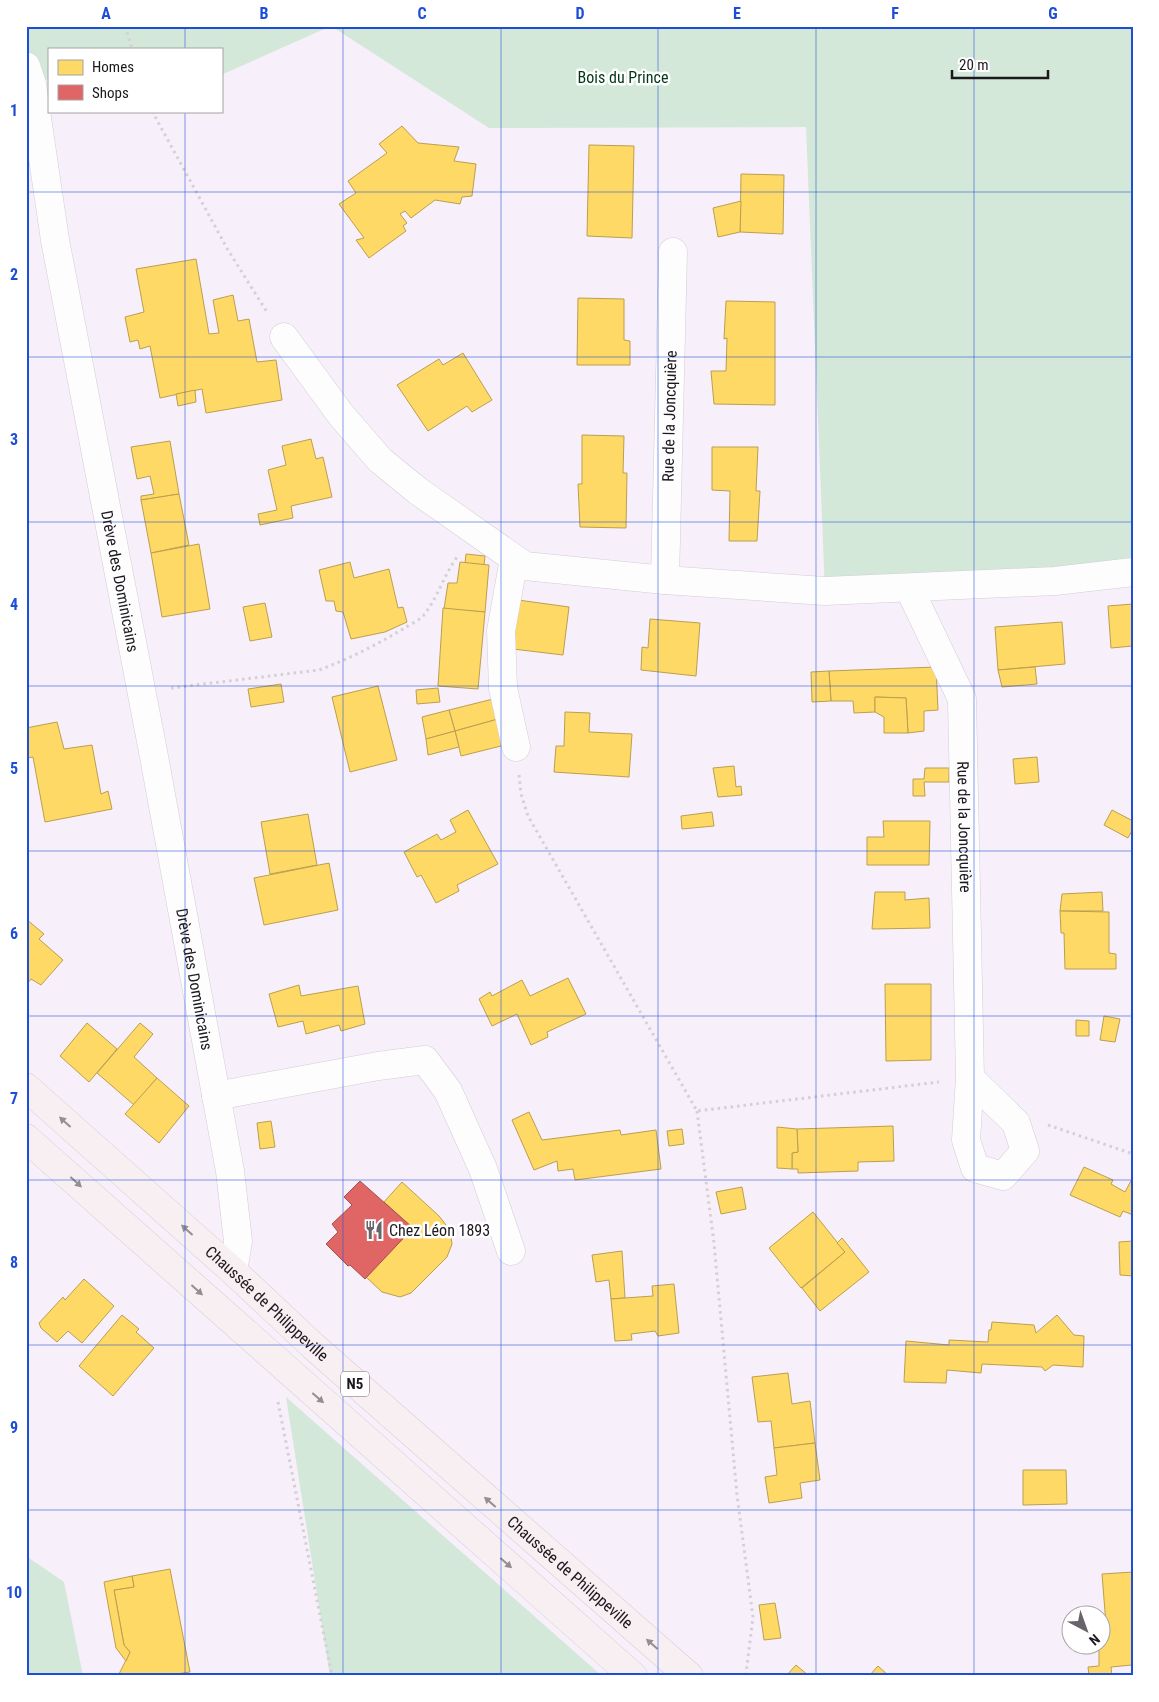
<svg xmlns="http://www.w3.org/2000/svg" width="1159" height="1702" font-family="'Roboto Condensed',sans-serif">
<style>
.green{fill:#d3e8d9}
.homes{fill:#ffd966;stroke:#bb9f50}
.shops{fill:#e06666;stroke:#a54f50}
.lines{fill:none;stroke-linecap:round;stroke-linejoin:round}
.minor-casing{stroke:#d2cdd4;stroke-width:29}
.major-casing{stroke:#d3d0d4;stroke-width:29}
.path{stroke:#d3d1d4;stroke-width:3;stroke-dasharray:2.5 4;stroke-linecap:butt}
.minor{stroke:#fefdfe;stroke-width:28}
.major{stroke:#f7eff1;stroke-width:28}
.oneway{fill:#948e92}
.grid{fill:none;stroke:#1d4ed8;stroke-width:1;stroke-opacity:0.55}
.labels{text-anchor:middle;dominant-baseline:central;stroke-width:5;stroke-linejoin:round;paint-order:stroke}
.shield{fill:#fff;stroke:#605d62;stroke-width:1}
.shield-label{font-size:15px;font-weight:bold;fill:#1c181e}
.park-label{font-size:16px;fill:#013715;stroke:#fff}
.street-label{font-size:16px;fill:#1c181e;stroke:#fff}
.poi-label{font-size:16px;fill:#1c181e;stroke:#fff;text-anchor:start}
.neatline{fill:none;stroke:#1d4ed8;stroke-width:2}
.grid-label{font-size:16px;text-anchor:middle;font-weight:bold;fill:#1d4ed8}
</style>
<rect width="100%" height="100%" fill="#f7eff9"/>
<g class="green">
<path d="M 26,26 L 331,26 L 221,75 L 221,49 L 49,49 L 49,79 L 45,80 L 26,61 Z"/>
<path d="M 331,26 L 1133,26 L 1133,572 L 825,591 L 806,127 L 489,128 Z"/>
<path d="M 286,1397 L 602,1676 L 330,1676 Z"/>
<path d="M 26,1556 L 64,1582 L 83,1676 L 26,1676 Z"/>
</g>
<g class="homes">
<path d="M 402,126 L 418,143 L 459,147 L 454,161 L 476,164 L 472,196 L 462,197 L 460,204 L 435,200 L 411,218 L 405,211 L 400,214 L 407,223 L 403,226 L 406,231 L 369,258 L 356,240 L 364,238 L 339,204 L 356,193 L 348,181 L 387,153 L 379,144 Z"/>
<path d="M 589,145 L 634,146 L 632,238 L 587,236 Z"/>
<path d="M 741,174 L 784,175 L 783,234 L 740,232 Z"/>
<path d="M 741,201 L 740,232 L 718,237 L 713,208 Z"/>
<path d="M 196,259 L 209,334 L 219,333 L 213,300 L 233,295 L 238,321 L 249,319 L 257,362 L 276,360 L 282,400 L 206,413 L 202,389 L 160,398 L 150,346 L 140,349 L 138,340 L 130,342 L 125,317 L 144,312 L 136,269 Z"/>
<path d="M 578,298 L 624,299 L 624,340 L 630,341 L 630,365 L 577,365 Z"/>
<path d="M 726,301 L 775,302 L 775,405 L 714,404 L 711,371 L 726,371 L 727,338 L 724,339 Z"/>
<path d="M 463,353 L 492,400 L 472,412 L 467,406 L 428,431 L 397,385 L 439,359 L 443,365 Z"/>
<path d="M 195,390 L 196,402 L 178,406 L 176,394 Z"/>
<path d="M 582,435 L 624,436 L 623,473 L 627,473 L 626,528 L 580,527 L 578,484 L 582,484 Z"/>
<path d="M 311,439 L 316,459 L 323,457 L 332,497 L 291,506 L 293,518 L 260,525 L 258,514 L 277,510 L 268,470 L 286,465 L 282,446 Z"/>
<path d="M 170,441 L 179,494 L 141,500 L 141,496 L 154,494 L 150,476 L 137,479 L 131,447 Z"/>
<path d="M 712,447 L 758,447 L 756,491 L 760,491 L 757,541 L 729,541 L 730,491 L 712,490 Z"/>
<path d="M 179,494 L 189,545 L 151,553 L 141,500 Z"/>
<path d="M 199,544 L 210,609 L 162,617 L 151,553 Z"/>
<path d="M 466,554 L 485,556 L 484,565 L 465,563 Z"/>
<path d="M 350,562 L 354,578 L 389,569 L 398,608 L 403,607 L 407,622 L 385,632 L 351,639 L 343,612 L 336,611 L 334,601 L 326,601 L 319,570 Z"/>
<path d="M 460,562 L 489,565 L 485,612 L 444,609 L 448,583 L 457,583 Z"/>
<path d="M 518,600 L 569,607 L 563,655 L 513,649 Z"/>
<path d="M 265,603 L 272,637 L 250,641 L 243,607 Z"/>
<path d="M 1133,604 L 1133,646 L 1111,648 L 1108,606 Z"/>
<path d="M 443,608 L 485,612 L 478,689 L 438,686 Z"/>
<path d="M 650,619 L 700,623 L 696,676 L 641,670 L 642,647 L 648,648 Z"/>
<path d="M 1062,622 L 1065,664 L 998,670 L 995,627 Z"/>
<path d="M 936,667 L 938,710 L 924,711 L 924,731 L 908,733 L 906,698 L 875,697 L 875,712 L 854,713 L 853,701 L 831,701 L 829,671 Z"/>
<path d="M 1035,667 L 1037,684 L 1002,687 L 998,670 Z"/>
<path d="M 829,671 L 831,701 L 812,702 L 811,672 Z"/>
<path d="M 281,684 L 284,702 L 251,707 L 248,689 Z"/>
<path d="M 378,686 L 397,760 L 350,772 L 332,697 Z"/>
<path d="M 438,688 L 440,702 L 417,704 L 416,690 Z"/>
<path d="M 875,697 L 906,698 L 908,733 L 884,733 L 884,717 L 875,712 Z"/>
<path d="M 493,699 L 498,719 L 455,731 L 449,710 Z"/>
<path d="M 449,710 L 455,731 L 426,739 L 422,717 Z"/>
<path d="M 565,712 L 590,713 L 589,732 L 632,734 L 629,777 L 554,772 L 556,746 L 564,746 Z"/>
<path d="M 498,719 L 505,745 L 461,756 L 455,731 Z"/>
<path d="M 57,722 L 64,749 L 92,745 L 101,794 L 108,791 L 112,809 L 45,822 L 33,757 L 26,758 L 26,728 Z"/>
<path d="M 455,731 L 459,747 L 428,755 L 426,739 Z"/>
<path d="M 1037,757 L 1039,782 L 1015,784 L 1013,759 Z"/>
<path d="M 734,766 L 736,787 L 741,786 L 742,795 L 718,797 L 713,768 Z"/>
<path d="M 925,768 L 949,768 L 949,782 L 924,782 L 925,796 L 913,796 L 913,779 L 924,779 Z"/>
<path d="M 468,810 L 498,864 L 457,885 L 459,891 L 436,903 L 421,875 L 417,877 L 404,852 L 437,834 L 441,840 L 456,832 L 450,820 Z"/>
<path d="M 1112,810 L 1133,821 L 1133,829 L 1128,838 L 1104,825 Z"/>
<path d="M 712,812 L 714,826 L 682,829 L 681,816 Z"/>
<path d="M 308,814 L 317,865 L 270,874 L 261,822 Z"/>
<path d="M 883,821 L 930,821 L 929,865 L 867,865 L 867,837 L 884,837 Z"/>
<path d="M 329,863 L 338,910 L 264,925 L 254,878 Z"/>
<path d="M 875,892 L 905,892 L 905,900 L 929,898 L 930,928 L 872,929 Z"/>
<path d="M 1102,892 L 1103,911 L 1060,911 L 1062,894 Z"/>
<path d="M 1060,911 L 1109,912 L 1109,953 L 1116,954 L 1116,969 L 1065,969 L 1064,933 L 1061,933 Z"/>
<path d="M 26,919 L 44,934 L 39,939 L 63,960 L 41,985 L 31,979 L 26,985 Z"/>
<path d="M 568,978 L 586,1014 L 547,1032 L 548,1037 L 531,1045 L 517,1014 L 492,1026 L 479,999 L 490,992 L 492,996 L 522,980 L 530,996 Z"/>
<path d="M 885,984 L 931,984 L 931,1060 L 886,1061 Z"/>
<path d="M 299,985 L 301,996 L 358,986 L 365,1024 L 341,1031 L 339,1025 L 306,1034 L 303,1021 L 278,1027 L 269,994 Z"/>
<path d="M 1104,1016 L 1120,1019 L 1115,1042 L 1100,1040 Z"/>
<path d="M 1076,1020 L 1089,1021 L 1089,1036 L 1076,1036 Z"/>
<path d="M 87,1023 L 117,1049 L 89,1082 L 60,1056 Z"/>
<path d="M 140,1023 L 153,1034 L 134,1057 L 157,1078 L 134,1105 L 97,1073 Z"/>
<path d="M 157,1078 L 189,1106 L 159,1143 L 125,1114 Z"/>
<path d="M 529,1112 L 542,1140 L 620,1130 L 621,1135 L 656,1130 L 661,1169 L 575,1180 L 573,1169 L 558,1171 L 557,1161 L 534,1170 L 512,1120 Z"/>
<path d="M 271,1121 L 275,1147 L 260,1149 L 257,1123 Z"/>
<path d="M 893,1126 L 894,1161 L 858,1162 L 858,1171 L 798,1173 L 798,1169 L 792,1169 L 792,1153 L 798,1152 L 797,1129 Z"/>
<path d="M 777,1127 L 797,1129 L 798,1152 L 792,1153 L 792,1169 L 777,1168 Z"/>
<path d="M 682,1129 L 684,1144 L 669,1146 L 667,1131 Z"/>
<path d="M 1084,1167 L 1113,1180 L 1111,1184 L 1125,1192 L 1133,1177 L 1133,1215 L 1123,1211 L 1120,1217 L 1070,1195 Z"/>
<path d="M 402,1182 L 439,1216 L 450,1230 L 452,1244 L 447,1257 L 411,1293 L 400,1297 L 382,1292 L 366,1277 L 413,1228 L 384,1202 Z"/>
<path d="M 742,1187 L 746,1209 L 721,1214 L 716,1192 Z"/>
<path d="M 813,1212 L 845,1252 L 801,1288 L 769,1248 Z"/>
<path d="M 842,1238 L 869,1272 L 820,1311 L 802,1288 L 845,1252 L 837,1243 Z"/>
<path d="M 1133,1241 L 1133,1276 L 1120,1275 L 1119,1242 Z"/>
<path d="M 622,1251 L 625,1298 L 611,1299 L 609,1280 L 596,1282 L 592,1255 Z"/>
<path d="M 84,1279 L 114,1306 L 82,1343 L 68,1331 L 57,1342 L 41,1328 L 39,1323 L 63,1297 L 65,1300 Z"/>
<path d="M 674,1284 L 679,1333 L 658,1336 L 655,1331 L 631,1334 L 632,1340 L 615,1341 L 611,1299 L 653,1296 L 652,1286 Z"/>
<path d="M 122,1315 L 139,1329 L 136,1332 L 154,1348 L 113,1396 L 79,1366 Z"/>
<path d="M 1057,1315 L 1074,1335 L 1084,1336 L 1083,1367 L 1053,1365 L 1045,1371 L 1042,1367 L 982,1364 L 981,1373 L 947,1370 L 946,1383 L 904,1382 L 906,1341 L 949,1345 L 949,1340 L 988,1342 L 989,1330 L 991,1330 L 992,1322 L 1034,1325 L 1036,1333 Z"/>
<path d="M 788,1373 L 792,1404 L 810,1401 L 815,1443 L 774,1448 L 771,1421 L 758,1422 L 752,1377 Z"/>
<path d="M 815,1443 L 820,1480 L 800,1483 L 802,1498 L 769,1503 L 765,1477 L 777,1475 L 774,1448 Z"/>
<path d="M 1023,1470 L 1066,1470 L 1067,1504 L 1023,1505 Z"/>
<path d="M 170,1569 L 190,1672 L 162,1676 L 118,1676 L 130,1652 L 124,1645 L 114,1590 L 134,1587 L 132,1576 Z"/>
<path d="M 1133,1572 L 1132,1665 L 1111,1667 L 1112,1676 L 1089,1676 L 1088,1667 L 1099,1666 L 1099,1644 L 1102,1644 L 1102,1638 L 1107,1637 L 1102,1574 Z"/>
<path d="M 132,1576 L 134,1587 L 114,1590 L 124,1645 L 130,1652 L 126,1661 L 116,1648 L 104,1582 Z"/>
<path d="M 775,1603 L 781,1638 L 764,1640 L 759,1605 Z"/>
<path d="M 796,1665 L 809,1676 L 786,1676 Z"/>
<path d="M 878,1666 L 889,1676 L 869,1676 Z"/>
<path d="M 924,1674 L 937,1676 L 898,1676 Z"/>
</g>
<path class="shops" d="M 360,1181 L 413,1228 L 365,1279 L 350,1265 L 348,1266 L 326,1244 L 338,1232 L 332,1224 L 352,1205 L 344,1197 Z"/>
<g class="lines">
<g class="minor-casing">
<g id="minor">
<path id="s1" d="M 26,66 L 32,84 L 55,240 L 155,762 L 230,1171 L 238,1241 L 233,1271"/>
<path d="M 284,337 L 341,415 L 380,460 L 418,491 L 525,566 L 665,580 L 825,591 L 1055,581 L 1133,572"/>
<path d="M 514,559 L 501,631 L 503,688 L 516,747"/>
<path id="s2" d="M 665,580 L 673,252"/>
<path id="s3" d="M 909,588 L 962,699 L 970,1078 L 966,1140 L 975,1168 L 1003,1176 L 1025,1151 L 1016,1123 L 970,1078"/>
<path d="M 216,1096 L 378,1066 L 425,1060 L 448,1091 L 483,1169 L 511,1251"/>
</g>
</g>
<g class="major-casing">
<g id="major">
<path id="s4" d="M 26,1087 L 233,1271 L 313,1346 L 689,1676"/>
<path d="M 26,1138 L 633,1676"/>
</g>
</g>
<g class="path">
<path d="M 125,26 L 132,49"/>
<path d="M 152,111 L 228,250 L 267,312"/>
<path d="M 171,688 L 319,670 C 349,659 376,645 403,629 C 409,625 418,621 423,616 C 438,598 444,574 458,556"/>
<path d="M 519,775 L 521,794 L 528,816 L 697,1111 L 939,1082"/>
<path d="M 697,1111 L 714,1243 L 737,1495 L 753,1617 L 746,1674 L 744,1676"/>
<path d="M 1048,1125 L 1133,1154"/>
<path d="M 278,1402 L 332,1676"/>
</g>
<use href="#minor" class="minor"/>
<use href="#major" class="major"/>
</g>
<defs><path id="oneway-solid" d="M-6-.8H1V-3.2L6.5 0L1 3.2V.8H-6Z" transform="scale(1.25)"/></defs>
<g class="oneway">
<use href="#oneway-solid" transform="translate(65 1122) rotate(-138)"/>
<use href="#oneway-solid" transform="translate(76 1182) rotate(42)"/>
<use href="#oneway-solid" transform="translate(187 1230) rotate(-138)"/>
<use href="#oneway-solid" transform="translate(197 1290) rotate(42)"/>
<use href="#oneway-solid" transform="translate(318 1398) rotate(41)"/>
<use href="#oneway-solid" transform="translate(490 1502) rotate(-139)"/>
<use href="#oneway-solid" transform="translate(506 1563) rotate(41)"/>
<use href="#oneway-solid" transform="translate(652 1644) rotate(-139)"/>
</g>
<path class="grid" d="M 185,26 L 185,49M 343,26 L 343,1676M 501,26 L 501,1676M 658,26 L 658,1676M 816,26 L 816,1676M 974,26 L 974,1676M 185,111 L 185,1676M 26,192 L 1133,192M 26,357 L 1133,357M 26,522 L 1133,522M 26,686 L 1133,686M 26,851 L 1133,851M 26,1016 L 1133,1016M 26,1180 L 1133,1180M 26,1345 L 1133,1345M 26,1510 L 1133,1510"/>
<defs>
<g id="restaurant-bare" transform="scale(1.5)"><path d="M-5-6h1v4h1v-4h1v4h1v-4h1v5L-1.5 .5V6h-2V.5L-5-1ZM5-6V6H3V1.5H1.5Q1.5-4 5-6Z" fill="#69636b" stroke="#fff" stroke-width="2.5" paint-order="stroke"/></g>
</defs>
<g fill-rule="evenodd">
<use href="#restaurant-bare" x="374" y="1230"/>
</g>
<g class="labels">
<rect class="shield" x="341" y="1371.5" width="28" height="25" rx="4"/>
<g class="shield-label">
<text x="355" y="1384">N5</text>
</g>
<g class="park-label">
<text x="623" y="77">Bois du Prince</text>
</g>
<g class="street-label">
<text stroke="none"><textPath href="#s2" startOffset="164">Rue de la Joncquière</textPath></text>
<text stroke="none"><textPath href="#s1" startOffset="524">Drève des Dominicains</textPath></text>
<text stroke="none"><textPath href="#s3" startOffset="251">Rue de la Joncquière</textPath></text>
<text stroke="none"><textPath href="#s1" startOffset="929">Drève des Dominicains</textPath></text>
<text stroke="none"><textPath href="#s4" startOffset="324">Chaussée de Philippeville</textPath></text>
<text stroke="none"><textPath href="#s4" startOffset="729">Chaussée de Philippeville</textPath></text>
</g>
<g class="poi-label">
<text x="389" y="1230">Chez Léon 1893</text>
</g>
</g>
<rect width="1159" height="1702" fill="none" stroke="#ffffff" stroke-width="55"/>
<rect x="48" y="48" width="175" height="65" fill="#ffffff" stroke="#a4a3a5"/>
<rect x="58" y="60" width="25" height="15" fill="#ffd966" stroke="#a4a3a5"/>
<text x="92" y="72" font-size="15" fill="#1c181e">Homes</text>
<rect x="58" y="85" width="25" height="15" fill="#e06666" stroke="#a4a3a5"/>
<text x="92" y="98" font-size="15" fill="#1c181e">Shops</text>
<g transform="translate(1086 1630) rotate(139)"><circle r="24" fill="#ffffff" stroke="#a4a3a5"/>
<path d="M0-4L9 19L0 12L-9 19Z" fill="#69636b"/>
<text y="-8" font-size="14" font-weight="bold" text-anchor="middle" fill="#1c181e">N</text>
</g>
<path d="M952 70v8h96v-8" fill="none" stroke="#1c181e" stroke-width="2.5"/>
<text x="959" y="70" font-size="15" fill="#1c181e" stroke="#ffffff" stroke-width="4" paint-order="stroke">20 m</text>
<rect x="28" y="28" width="1104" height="1646" class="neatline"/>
<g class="grid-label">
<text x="106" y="19">A</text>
<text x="264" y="19">B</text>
<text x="422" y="19">C</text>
<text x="580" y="19">D</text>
<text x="737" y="19">E</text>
<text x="895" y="19">F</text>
<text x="1053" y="19">G</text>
<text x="14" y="116">1</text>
<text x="14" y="280">2</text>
<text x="14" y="445">3</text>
<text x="14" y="610">4</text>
<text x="14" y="774">5</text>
<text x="14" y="939">6</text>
<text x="14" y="1104">7</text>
<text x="14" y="1268">8</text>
<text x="14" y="1433">9</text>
<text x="14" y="1598">10</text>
</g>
</svg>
